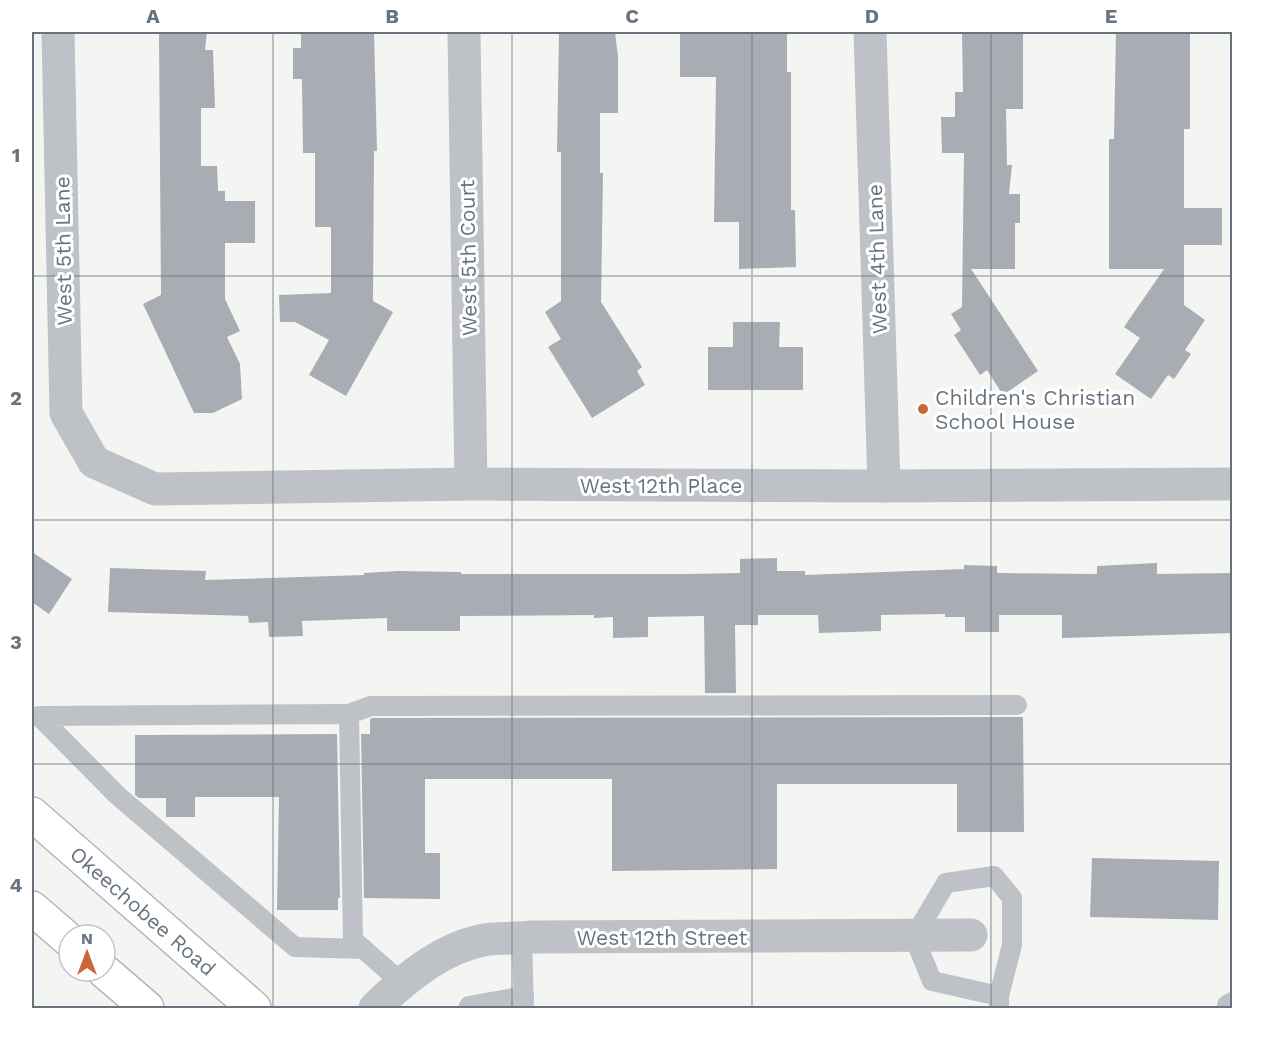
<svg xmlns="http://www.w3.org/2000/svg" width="1264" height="1040" font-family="'Work Sans',sans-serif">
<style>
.building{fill:#a7adb3}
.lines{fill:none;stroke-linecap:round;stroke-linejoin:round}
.highway-casing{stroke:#b3b6b9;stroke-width:36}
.lane{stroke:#bec1c5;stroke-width:20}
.street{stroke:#bec1c5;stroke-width:33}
.highway{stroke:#fff;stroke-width:33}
.grid{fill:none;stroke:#67737f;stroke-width:1.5;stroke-opacity:0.55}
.poi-dot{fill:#ce6439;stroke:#fff;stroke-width:2}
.labels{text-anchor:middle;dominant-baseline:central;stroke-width:6;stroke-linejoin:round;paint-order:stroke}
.street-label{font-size:21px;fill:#67737f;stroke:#fff}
.poi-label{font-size:21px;fill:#67737f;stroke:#fff;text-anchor:start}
.neatline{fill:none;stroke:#67737f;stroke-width:2}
.grid-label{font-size:20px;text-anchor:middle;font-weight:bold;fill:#67737f}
</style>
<rect width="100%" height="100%" fill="#f4f5f2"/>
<g class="building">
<path d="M 159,32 L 207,32 L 205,50 L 213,50 L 215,108 L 201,108 L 201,166 L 217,166 L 218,191 L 225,191 L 225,201 L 255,201 L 255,243 L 225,243 L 225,299 L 240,331 L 227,337 L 240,364 L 242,399 L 213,413 L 194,413 L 143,304 L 161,295 Z"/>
<path d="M 301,32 L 374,32 L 377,151 L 374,151 L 373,301 L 393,312 L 346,396 L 309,375 L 329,340 L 295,322 L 280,322 L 279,295 L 331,293 L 331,227 L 315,227 L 315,153 L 303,153 L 302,79 L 293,79 L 293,48 L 301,48 Z"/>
<path d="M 559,32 L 615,32 L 618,57 L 618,113 L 600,113 L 600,173 L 603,173 L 601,302 L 642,367 L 637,371 L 645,385 L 592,418 L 548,347 L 561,339 L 545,312 L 561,301 L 561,152 L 557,152 Z"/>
<path d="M 680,32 L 787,32 L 787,72 L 791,72 L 791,210 L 795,210 L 796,267 L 739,269 L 739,222 L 714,222 L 716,77 L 680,77 Z"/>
<path d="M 962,32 L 1023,32 L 1023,109 L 1006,109 L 1007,165 L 1012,165 L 1009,194 L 1020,194 L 1020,223 L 1015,223 L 1015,269 L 971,269 L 1038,371 L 1003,395 L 987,370 L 980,375 L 954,335 L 961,330 L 951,314 L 962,307 L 964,153 L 942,153 L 941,117 L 955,117 L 955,92 L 963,92 Z"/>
<path d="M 1116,32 L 1190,32 L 1190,129 L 1184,129 L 1184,208 L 1222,208 L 1222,245 L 1184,245 L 1184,305 L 1205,320 L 1185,350 L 1191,354 L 1174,379 L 1168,375 L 1151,399 L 1115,374 L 1140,338 L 1124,327 L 1164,269 L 1109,269 L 1109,139 L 1114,139 Z"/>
<path d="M 733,322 L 780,322 L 779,347 L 803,347 L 803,390 L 708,390 L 708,347 L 733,347 Z"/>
<path d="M 32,552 L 72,579 L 49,614 L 32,602 Z"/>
<path d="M 777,558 L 777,571 L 805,571 L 805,575 L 964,569 L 964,565 L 997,566 L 997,573 L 1097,574 L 1097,566 L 1157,563 L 1157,574 L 1233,573 L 1233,633 L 1062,638 L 1062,615 L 999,615 L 999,632 L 965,632 L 965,617 L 945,617 L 945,614 L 881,615 L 881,631 L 819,633 L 818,615 L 758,615 L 758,625 L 735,625 L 736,693 L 705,693 L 704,616 L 648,617 L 648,637 L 613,638 L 613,617 L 594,618 L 594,615 L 460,616 L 460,631 L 387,631 L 387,618 L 302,621 L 303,636 L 269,637 L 268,622 L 249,623 L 248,616 L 108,612 L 110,568 L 206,571 L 205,580 L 364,575 L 364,573 L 398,571 L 461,572 L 461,574 L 689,574 L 740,573 L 740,559 Z"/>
<path d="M 1023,717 L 1024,832 L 957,832 L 957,784 L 777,784 L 777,869 L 612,871 L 612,779 L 425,779 L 425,853 L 440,853 L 440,899 L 364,898 L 361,734 L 370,734 L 370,719 L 373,718 Z"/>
<path d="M 337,734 L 340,898 L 338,898 L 338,910 L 277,910 L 279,797 L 195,797 L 195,817 L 166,817 L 166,798 L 139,798 L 135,795 L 135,735 Z"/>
<path d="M 1092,858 L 1219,861 L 1218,920 L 1090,917 Z"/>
</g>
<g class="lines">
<g class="highway-casing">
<g id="highway">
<path d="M 32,814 L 254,1008"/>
<path d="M 32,908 L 69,940"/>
<path d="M 104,971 L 147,1008"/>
</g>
</g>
<g class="lane">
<path d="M 349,714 L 371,706 L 1017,705"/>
<path d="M 522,938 L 524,1008"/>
<path d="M 364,949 L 295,947 L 117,795 L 39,716 L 349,714 L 353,940 L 401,982"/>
<path d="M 999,996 L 932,981 L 914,937 L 946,883 L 994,876 L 1012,898 L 1012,945 L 999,996 L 999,1008"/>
<path d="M 470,1008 L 469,1006 L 524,996"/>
<path d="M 1227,1008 L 1227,1005 L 1232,1002"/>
</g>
<g class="street">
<path d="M 58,32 L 66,413 L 94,462 L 155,489 L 471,484 L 884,486 L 1232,484"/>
<path d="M 464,32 L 471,484"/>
<path d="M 870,32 L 884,486"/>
<path d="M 375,1008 C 403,980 439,950 479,941 C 495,937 514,939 530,937 L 971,935"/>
</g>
<use href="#highway" class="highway"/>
</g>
<path class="grid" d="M 273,32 L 273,1008M 512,32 L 512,1008M 752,32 L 752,1008M 991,32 L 991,1008M 32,276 L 1232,276M 32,520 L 1232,520M 32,764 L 1232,764"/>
<circle class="poi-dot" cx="923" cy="409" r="6"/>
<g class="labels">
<g class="street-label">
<text transform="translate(63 251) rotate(-91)">West 5th Lane</text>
<text transform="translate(468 258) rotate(-91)">West 5th Court</text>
<text transform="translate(877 259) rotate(-92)">West 4th Lane</text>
<text x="661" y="485">West 12th Place</text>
<text transform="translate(143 911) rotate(41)">Okeechobee Road</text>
<text x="662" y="937">West 12th Street</text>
</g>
<g class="poi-label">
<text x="935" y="397">Children's Christian<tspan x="935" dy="24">School House</tspan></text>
</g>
</g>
<rect width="1264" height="1040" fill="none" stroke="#ffffff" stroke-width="66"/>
<g transform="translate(87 953)"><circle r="28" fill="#ffffff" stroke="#c2c7cc" stroke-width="1.5"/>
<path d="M0-4.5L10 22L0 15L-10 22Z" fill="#ce6439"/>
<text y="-9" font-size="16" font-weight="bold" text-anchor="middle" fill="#67737f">N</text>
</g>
<rect x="33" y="33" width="1198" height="974" class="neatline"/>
<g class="grid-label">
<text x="153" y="23">A</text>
<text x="392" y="23">B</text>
<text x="632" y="23">C</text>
<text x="872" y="23">D</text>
<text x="1111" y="23">E</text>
<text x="16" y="162">1</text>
<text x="16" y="405">2</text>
<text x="16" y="649">3</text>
<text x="16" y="892">4</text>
</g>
</svg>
